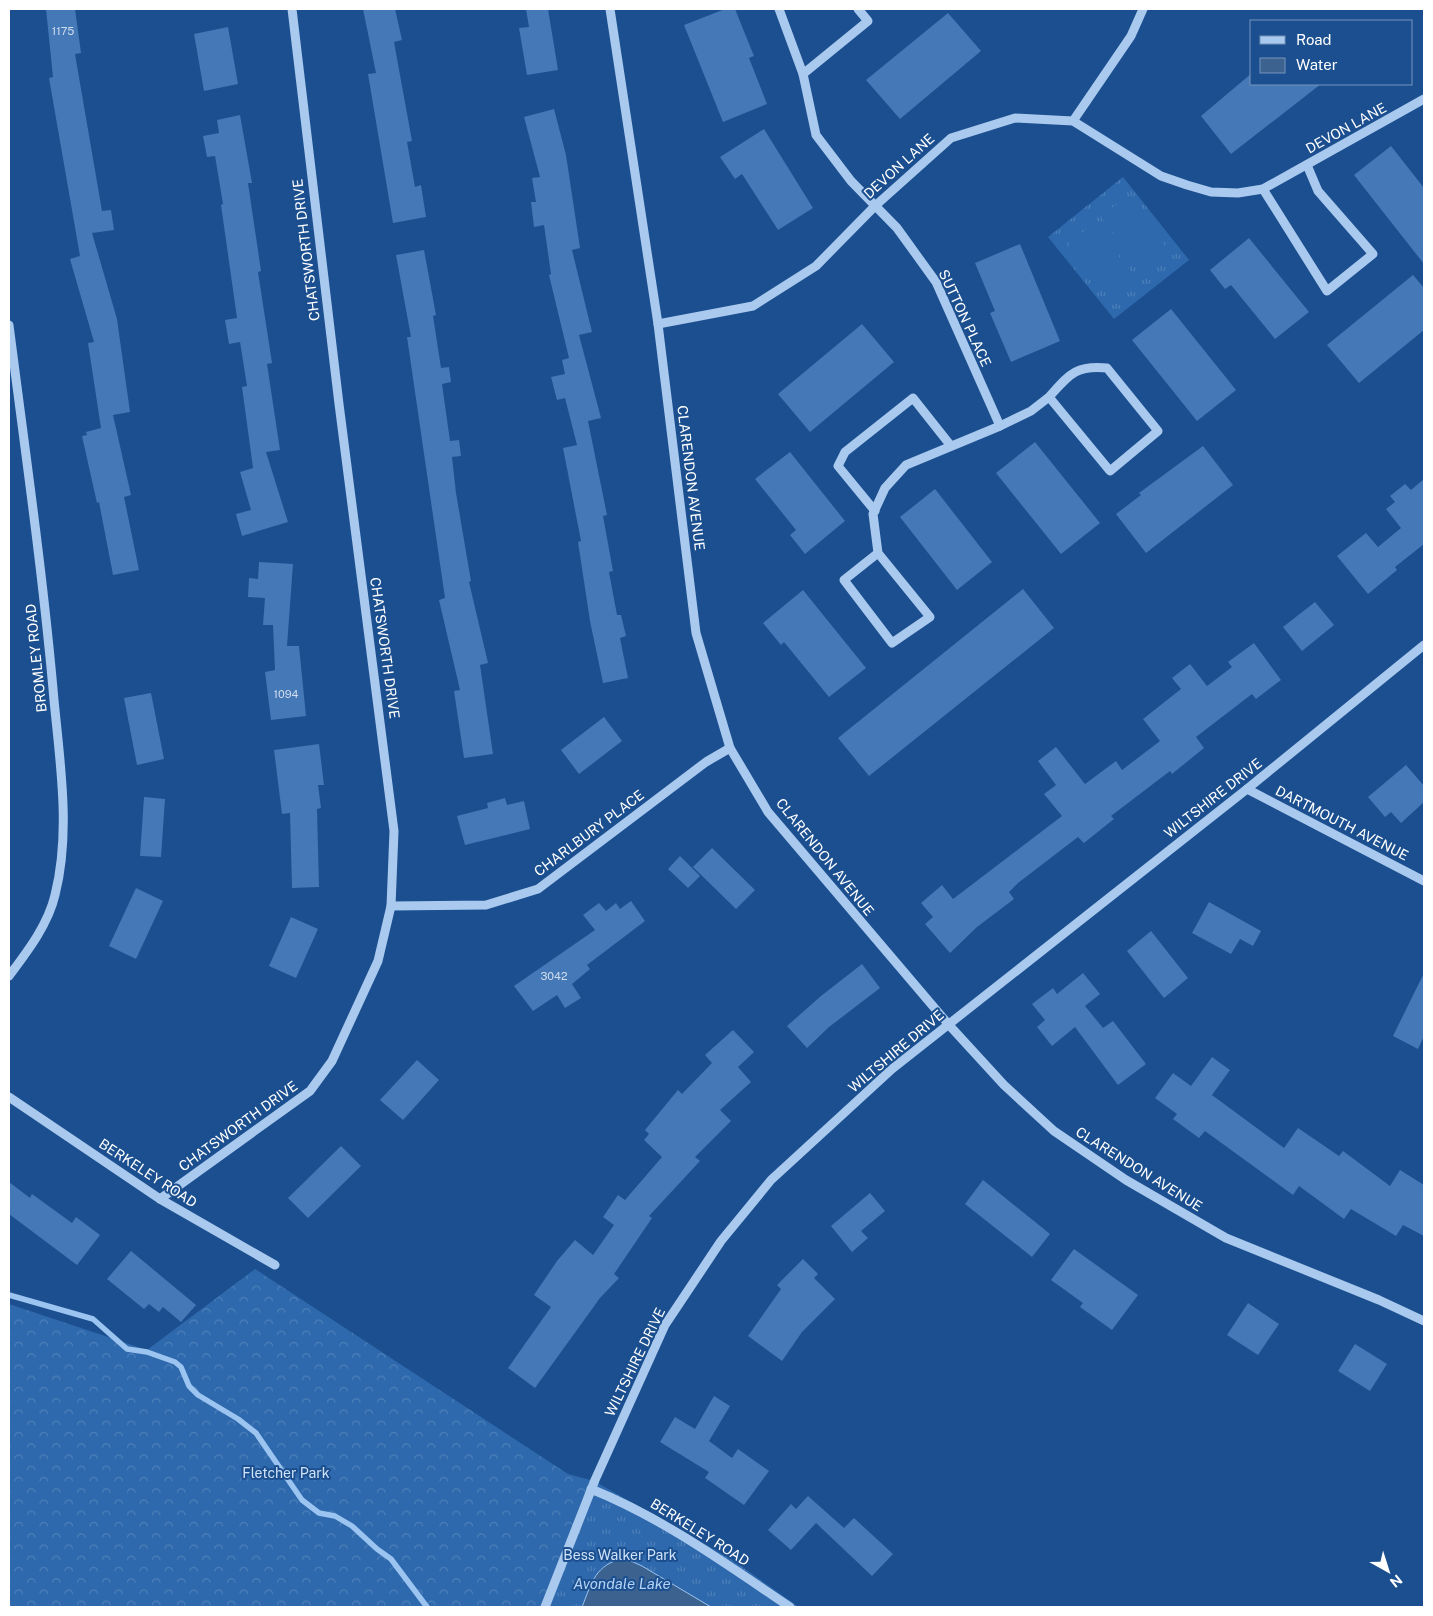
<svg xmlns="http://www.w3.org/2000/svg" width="1433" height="1616" font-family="'Public Sans',sans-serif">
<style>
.grass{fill:url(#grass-tufts)}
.forest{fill:url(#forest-crowns)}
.pitch{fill:#2e69ad}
.water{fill:#3c6290;stroke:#9cc4f0}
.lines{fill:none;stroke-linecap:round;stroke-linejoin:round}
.stream{stroke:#9cc4f0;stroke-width:5.5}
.building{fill:#4478b7}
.minor{stroke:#a9c9ee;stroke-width:9}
.labels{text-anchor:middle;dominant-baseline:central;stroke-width:4;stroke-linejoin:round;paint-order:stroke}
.number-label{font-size:11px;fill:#d0dded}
.street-label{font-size:14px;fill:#fff;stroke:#1b4f8f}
.park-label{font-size:14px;fill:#cfe3fa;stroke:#1b4f8f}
.water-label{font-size:15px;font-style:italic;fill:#b5d3f5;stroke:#1b4f8f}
</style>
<defs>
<pattern id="grass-tufts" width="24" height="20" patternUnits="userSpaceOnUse" patternTransform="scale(1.25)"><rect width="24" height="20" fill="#2e69ad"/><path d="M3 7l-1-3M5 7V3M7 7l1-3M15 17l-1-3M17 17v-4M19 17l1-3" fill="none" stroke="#4d80b9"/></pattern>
<pattern id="forest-crowns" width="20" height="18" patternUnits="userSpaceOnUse" patternTransform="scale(1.25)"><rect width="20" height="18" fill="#2e69ad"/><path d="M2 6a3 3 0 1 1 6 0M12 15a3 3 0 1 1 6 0" fill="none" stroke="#4d80b9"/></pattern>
</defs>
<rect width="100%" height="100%" fill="#1b4f8f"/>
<g class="grass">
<path d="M 1123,177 L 1189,260 L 1114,319 L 1048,237 Z"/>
<path d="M 594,1481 L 731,1559 L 799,1607 L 543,1607 Z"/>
</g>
<path class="forest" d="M 255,1269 L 568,1474 L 594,1481 L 543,1607 L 9,1607 L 9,1304 L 147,1350 Z"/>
<g class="pitch">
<path d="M 1126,197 L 1169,251 L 1144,271 L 1101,217 Z"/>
<path d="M 1093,224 L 1136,278 L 1111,298 L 1068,244 Z"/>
</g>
<path class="water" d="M 624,1558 L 642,1566 L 711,1607 L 582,1607 C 592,1582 595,1565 624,1558 Z"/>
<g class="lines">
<path class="stream" d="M 9,1295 L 93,1319 L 127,1349 L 147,1352 L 175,1362 L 181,1367 L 189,1386 L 198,1395 L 238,1419 L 256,1433 L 302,1500 L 319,1513 L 335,1516 L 352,1526 L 377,1549 L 391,1559 L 427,1607"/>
</g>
<g class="building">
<path d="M 46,9 L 75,9 L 81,53 L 75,54 L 102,211 L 111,210 L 114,230 L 92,233 L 117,319 L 130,412 L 113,415 L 131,495 L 124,497 L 139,570 L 113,575 L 99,502 L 97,503 L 82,436 L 87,435 L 86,432 L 101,428 L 88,343 L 94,342 L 70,259 L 80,256 L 49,78 L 53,77 Z"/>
<path d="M 363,9 L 395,9 L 402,40 L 394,42 L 412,141 L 407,142 L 415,187 L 421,185 L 426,217 L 393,223 L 368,74 L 376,73 Z"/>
<path d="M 526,9 L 548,9 L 558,70 L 527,75 L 519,28 L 529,27 Z"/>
<path d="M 725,9 L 735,9 L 754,56 L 749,58 L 767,104 L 723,122 L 684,25 Z"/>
<path d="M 948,13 L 981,51 L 900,119 L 866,80 Z"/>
<path d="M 228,27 L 238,84 L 204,91 L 194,34 Z"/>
<path d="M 1252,73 L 1252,84 L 1321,84 L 1231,154 L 1201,116 Z"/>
<path d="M 554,109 L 566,155 L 580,248 L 572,250 L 592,332 L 579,335 L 601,418 L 588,421 L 607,515 L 603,516 L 613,571 L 609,572 L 617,615 L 621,615 L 626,636 L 620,638 L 628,678 L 603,683 L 590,621 L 578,542 L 581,541 L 563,448 L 577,445 L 565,398 L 557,400 L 551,377 L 565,374 L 562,360 L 569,358 L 549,275 L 551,274 L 544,225 L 534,227 L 531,202 L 536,202 L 532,178 L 540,177 L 524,117 Z"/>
<path d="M 240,115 L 252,183 L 248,183 L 261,271 L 258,272 L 272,363 L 267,364 L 280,450 L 266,452 L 288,522 L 242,536 L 236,514 L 251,510 L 240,472 L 253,468 L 242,387 L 247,386 L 240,342 L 229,344 L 225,320 L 237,318 L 221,205 L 223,204 L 215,156 L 207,157 L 203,136 L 219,133 L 217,120 Z"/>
<path d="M 764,129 L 813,208 L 778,230 L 742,174 L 735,179 L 720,157 Z"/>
<path d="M 1391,146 L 1424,188 L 1424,264 L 1354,175 Z"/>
<path d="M 1249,238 L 1309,312 L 1275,339 L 1231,285 L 1225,289 L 1210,270 Z"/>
<path d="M 1020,244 L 1060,341 L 1011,362 L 990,313 L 995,311 L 975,263 Z"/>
<path d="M 424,250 L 436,315 L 433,316 L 441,368 L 449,367 L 451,382 L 442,384 L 450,441 L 459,440 L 461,456 L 452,457 L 456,493 L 471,581 L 469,582 L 488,663 L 480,665 L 493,754 L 464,758 L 454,691 L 460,690 L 439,600 L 445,598 L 407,337 L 411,337 L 396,255 Z"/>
<path d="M 1413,275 L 1424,288 L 1424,330 L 1359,383 L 1327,345 Z"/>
<path d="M 1171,309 L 1236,390 L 1197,421 L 1132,340 Z"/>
<path d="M 862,324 L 894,362 L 810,432 L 778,394 Z"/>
<path d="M 1035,442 L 1100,523 L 1061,554 L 996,473 Z"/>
<path d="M 1203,446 L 1233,485 L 1146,553 L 1116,514 L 1141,495 L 1139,493 Z"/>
<path d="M 790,452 L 845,521 L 805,554 L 790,535 L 796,530 L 755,479 Z"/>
<path d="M 1424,479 L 1424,544 L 1395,567 L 1397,570 L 1368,594 L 1337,556 L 1366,533 L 1378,547 L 1401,528 L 1386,509 L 1395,502 L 1390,496 L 1405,484 L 1411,490 Z"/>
<path d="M 935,489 L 992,562 L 957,590 L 900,517 Z"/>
<path d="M 259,562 L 293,564 L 287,646 L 299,646 L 306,716 L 271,720 L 265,672 L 275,670 L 273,625 L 263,625 L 265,598 L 248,597 L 249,578 L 258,579 Z"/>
<path d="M 1023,589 L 1054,628 L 869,776 L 838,738 Z"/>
<path d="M 803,590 L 866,668 L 829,697 L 784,642 L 781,645 L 763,623 Z"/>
<path d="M 1315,602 L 1334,625 L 1302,651 L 1283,627 Z"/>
<path d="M 1254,643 L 1281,680 L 1256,699 L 1252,694 L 1196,737 L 1204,748 L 1172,774 L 1170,771 L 1111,816 L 1114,819 L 1084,843 L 1078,837 L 1018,883 L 1009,892 L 1014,899 L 977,927 L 950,953 L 925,924 L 933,917 L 921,903 L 942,885 L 953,899 L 1062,816 L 1044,794 L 1056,785 L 1038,761 L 1056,747 L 1085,784 L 1116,761 L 1122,770 L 1160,741 L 1143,719 L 1181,689 L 1172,678 L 1190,664 L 1207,686 L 1232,667 L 1228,662 Z"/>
<path d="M 151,693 L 164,759 L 137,765 L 124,698 Z"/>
<path d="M 604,717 L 622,741 L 579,774 L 561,750 Z"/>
<path d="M 319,744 L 324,785 L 318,785 L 321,808 L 317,809 L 319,887 L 292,888 L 290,813 L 282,814 L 274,750 Z"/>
<path d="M 1406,765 L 1424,786 L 1424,802 L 1401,823 L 1391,812 L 1385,817 L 1368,797 Z"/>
<path d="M 144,797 L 165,799 L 161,857 L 140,856 Z"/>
<path d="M 505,798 L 507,805 L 524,801 L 530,829 L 465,845 L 457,816 L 488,808 L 487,803 Z"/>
<path d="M 712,848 L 755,890 L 736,909 L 693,867 Z"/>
<path d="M 680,856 L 700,876 L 688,888 L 668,869 Z"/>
<path d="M 136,888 L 163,901 L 136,959 L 109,946 Z"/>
<path d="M 631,901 L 645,921 L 587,965 L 590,969 L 572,984 L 581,998 L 565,1008 L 557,995 L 533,1011 L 514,986 L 595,930 L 583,915 L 599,903 L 606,911 L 616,903 L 620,909 Z"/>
<path d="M 1209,902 L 1261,931 L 1253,946 L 1240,939 L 1231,954 L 1192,933 Z"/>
<path d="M 291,917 L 318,929 L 296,978 L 269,966 Z"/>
<path d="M 1151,931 L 1188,978 L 1164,998 L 1127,951 Z"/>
<path d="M 862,964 L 880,988 L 829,1027 L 807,1048 L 787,1026 L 821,996 Z"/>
<path d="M 1083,973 L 1100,994 L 1085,1006 L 1103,1028 L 1113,1021 L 1146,1064 L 1118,1085 L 1075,1027 L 1052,1046 L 1037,1027 L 1045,1020 L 1032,1004 L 1053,988 L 1057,994 Z"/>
<path d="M 1424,973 L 1424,1036 L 1418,1049 L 1393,1036 Z"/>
<path d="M 733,1030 L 754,1052 L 738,1067 L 751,1082 L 720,1110 L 731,1121 L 695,1157 L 700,1161 L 649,1216 L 652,1218 L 614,1274 L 619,1278 L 600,1298 L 535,1388 L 508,1368 L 551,1307 L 534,1295 L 557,1261 L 575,1240 L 593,1255 L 614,1225 L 603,1217 L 618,1195 L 625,1200 L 662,1157 L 644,1140 L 649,1134 L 645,1130 L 678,1090 L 682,1094 L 712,1063 L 705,1055 Z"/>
<path d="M 1212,1057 L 1230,1070 L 1212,1095 L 1284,1148 L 1298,1128 L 1339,1156 L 1343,1151 L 1390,1186 L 1400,1170 L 1424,1185 L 1424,1236 L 1403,1225 L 1396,1236 L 1351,1209 L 1344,1219 L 1299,1186 L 1293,1195 L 1205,1131 L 1199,1138 L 1173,1119 L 1177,1114 L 1155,1098 L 1173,1073 L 1191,1086 Z"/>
<path d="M 417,1060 L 439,1080 L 403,1120 L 380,1100 Z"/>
<path d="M 341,1146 L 361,1166 L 308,1218 L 288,1198 Z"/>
<path d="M 983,1180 L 1050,1234 L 1032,1257 L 965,1204 Z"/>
<path d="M 9,1182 L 30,1198 L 32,1194 L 72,1223 L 76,1217 L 100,1235 L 77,1265 L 9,1214 Z"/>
<path d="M 870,1193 L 885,1211 L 861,1231 L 868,1238 L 852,1252 L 831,1226 Z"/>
<path d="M 1074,1249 L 1138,1295 L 1112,1330 L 1080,1307 L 1083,1303 L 1051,1280 Z"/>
<path d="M 131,1251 L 196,1305 L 181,1322 L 163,1307 L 159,1312 L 149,1304 L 144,1309 L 107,1279 Z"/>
<path d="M 803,1259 L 818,1274 L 814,1278 L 835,1299 L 802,1332 L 782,1361 L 748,1336 L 781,1289 L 777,1285 Z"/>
<path d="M 1248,1303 L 1279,1324 L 1258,1355 L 1227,1335 Z"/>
<path d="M 1355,1344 L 1387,1364 L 1370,1391 L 1338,1371 Z"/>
<path d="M 714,1396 L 730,1406 L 709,1441 L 732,1458 L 738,1449 L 769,1471 L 744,1505 L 705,1478 L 709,1472 L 660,1442 L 675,1417 L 695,1429 Z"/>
<path d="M 808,1496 L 844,1528 L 854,1518 L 893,1554 L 872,1576 L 816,1523 L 791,1550 L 768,1530 L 791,1504 L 796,1509 Z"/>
</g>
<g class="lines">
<g class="minor">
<path d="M 610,9 L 658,324 L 696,633 L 730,748 L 768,812 L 949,1025 L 1004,1085 L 1054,1131 L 1126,1180 L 1226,1238 L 1379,1300 L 1424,1321"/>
<path d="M 779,9 L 803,74 L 816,135 L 851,181 L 897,228 L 936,282 L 1000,426 L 906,465 L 885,488 L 873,514 L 878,553 L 844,580 L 892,643 L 930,617 L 878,553"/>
<path d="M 803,74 L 868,21 L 858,9"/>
<path d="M 1073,121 L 1131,36 L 1143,9"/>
<path d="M 1263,189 L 1327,291 L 1373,254 L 1318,191 L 1307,165"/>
<path d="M 658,324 L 753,306 L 816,266 L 875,206 L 951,138 L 1015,118 L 1073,121 L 1161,176 L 1187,185 L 1211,192 L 1238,193 L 1263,189 L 1424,99"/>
<path d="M 9,325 C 25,450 43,574 54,700 C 60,763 71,832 55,895 C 48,925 27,952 9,976"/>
<path d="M 1000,426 L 1031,411 L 1049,397 L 1110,471 L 1158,431 L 1107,368 C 1075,365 1069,375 1049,397"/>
<path d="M 875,511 L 838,466 L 845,452 L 913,398 L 951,446"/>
<path d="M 1247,789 L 1424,881"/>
<path d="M 391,906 L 486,905 L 538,889 L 706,762 L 730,748"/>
<path d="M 9,1097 L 160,1199 L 275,1265"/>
<path d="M 160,1199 L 310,1091 L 332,1061 L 378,961 L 391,906 L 394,831 L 339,404 L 292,9"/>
<path d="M 591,1489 C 663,1518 726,1564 790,1607"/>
<path d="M 545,1607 L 595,1480 L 665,1325 L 721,1241 L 771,1180 L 892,1069 L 1247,789 L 1424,645"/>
</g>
</g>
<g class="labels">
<g class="number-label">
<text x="63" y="31">1175</text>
<text x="286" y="694">1094</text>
<text x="554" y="976">3042</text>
</g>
<g class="street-label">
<text transform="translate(1346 128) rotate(-29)">DEVON LANE</text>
<text transform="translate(899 166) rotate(-42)">DEVON LANE</text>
<text transform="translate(306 250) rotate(-97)">CHATSWORTH DRIVE</text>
<text transform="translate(965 318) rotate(65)">SUTTON PLACE</text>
<text transform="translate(691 478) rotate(83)">CLARENDON AVENUE</text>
<text transform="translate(385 648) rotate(82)">CHATSWORTH DRIVE</text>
<text transform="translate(36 658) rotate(-96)">BROMLEY ROAD</text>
<text transform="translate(1213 798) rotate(-38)">WILTSHIRE DRIVE</text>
<text transform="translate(1342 823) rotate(27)">DARTMOUTH AVENUE</text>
<text transform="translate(589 833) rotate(-37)">CHARLBURY PLACE</text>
<text transform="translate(825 857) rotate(51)">CLARENDON AVENUE</text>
<text transform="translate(896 1051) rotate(-40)">WILTSHIRE DRIVE</text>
<text transform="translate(238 1126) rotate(-36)">CHATSWORTH DRIVE</text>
<text transform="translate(1139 1169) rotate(32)">CLARENDON AVENUE</text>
<text transform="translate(148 1173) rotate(33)">BERKELEY ROAD</text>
<text transform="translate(635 1362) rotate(-64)">WILTSHIRE DRIVE</text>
<text transform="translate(700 1532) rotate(32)">BERKELEY ROAD</text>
</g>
<g class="park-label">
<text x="286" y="1473">Fletcher Park</text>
<text x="620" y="1555">Bess Walker Park</text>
</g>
<g class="water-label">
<text x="622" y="1583">Avondale Lake</text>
</g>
</g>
<rect width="1433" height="1616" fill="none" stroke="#ffffff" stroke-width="20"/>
<rect x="1250" y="20" width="162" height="65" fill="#1b4f8f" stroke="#7695bc"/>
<rect x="1260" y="36" width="25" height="8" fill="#a9c9ee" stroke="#7695bc"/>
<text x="1296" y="45" font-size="15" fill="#ffffff">Road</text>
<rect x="1260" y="58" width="25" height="15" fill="#3c6290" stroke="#7695bc"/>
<text x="1296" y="70" font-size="15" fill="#ffffff">Water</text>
<g transform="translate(1388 1571) rotate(141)" stroke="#1b4f8f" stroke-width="4" paint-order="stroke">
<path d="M0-4L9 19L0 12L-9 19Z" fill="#ffffff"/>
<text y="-8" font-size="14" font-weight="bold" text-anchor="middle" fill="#ffffff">N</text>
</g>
</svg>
